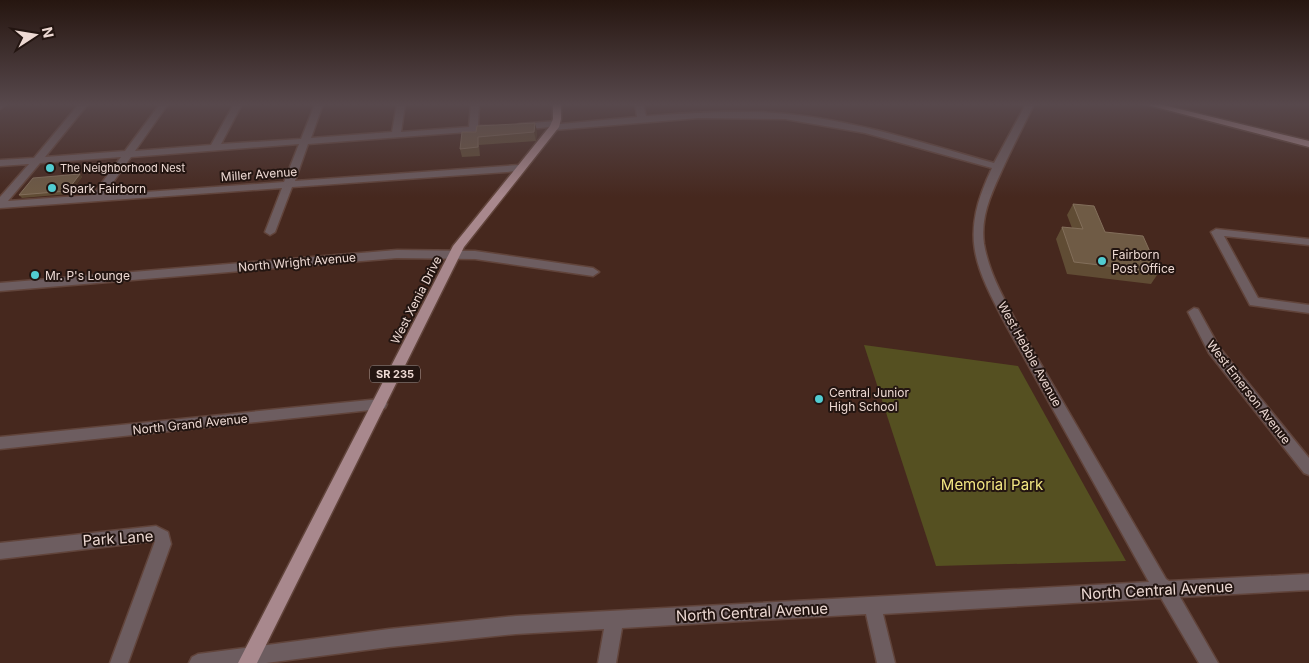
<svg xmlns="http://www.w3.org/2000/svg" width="1309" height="663" font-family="Inter,sans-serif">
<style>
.green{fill:#555021}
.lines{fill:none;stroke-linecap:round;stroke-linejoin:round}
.minor-casing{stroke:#61443b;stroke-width:3}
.major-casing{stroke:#61443b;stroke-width:3}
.minor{fill:#6d5d60;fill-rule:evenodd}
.major{fill:#a8888d;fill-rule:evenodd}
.wall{fill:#604c34}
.shaded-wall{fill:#4f3724}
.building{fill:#6f5b45;stroke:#836f5b}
.poi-dot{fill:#51ccd1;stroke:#231511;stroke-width:2}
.labels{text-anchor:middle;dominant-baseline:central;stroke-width:4;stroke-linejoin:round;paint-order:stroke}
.far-poi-label{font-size:11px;fill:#edd9d3;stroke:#231511;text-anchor:start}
.shield{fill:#231511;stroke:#b09e99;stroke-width:1}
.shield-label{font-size:11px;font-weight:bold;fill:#edd9d3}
.street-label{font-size:12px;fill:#edd9d3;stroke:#231511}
.poi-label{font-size:12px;fill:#edd9d3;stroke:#231511;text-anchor:start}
.near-park-label{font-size:15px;fill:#f2e682;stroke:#231511}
.near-street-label{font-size:15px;fill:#edd9d3;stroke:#231511}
</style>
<rect width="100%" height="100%" fill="#46281e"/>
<path class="green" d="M 864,345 L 1018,366 L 1126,561 L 936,566 Z"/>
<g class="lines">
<g class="minor-casing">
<g id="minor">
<path d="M 0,104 L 6,104 L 0,109 Z"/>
<path d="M 79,104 L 88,104 L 45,157 L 125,151 L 160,104 L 168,104 L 135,151 L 211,145 L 234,104 L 242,104 L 221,144 L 301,139 L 315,104 L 323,104 L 311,138 L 392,132 L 397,104 L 405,104 L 401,132 L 469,127 L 471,104 L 479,104 L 478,126 L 494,126 L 494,130 L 308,144 L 295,181 L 519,165 L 524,168 L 519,171 L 292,187 L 275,232 L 270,235 L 265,232 L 282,188 L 0,208 L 0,197 L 29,164 L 0,166 L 0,160 L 34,158 ZM 299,144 L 284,182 L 104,195 L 131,157 ZM 121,157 L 93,195 L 8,201 L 40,163 Z"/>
<path d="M 635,104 L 643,104 L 646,116 C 692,113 740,109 787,114 C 858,121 926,144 994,163 L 1026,104 L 1034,104 C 1024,125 1012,148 1003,168 C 992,192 980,216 984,244 C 989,273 1004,299 1018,325 L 1166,579 L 1169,581 L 1309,574 L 1309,590 L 1180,597 L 1218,663 L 1199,663 L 1161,598 L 883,614 L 895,663 L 877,663 L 866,614 L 622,628 L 616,663 L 598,663 L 604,629 L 516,634 L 389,647 L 266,663 L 189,663 L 192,657 L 198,654 L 389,629 L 516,616 L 1149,582 L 1006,325 C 973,263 960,235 992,168 L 865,133 L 785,119 L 699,118 L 554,130 L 550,127 L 519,130 L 514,127 L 519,124 L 556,121 L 560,124 L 637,117 Z"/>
<path d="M 1216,229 L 1309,239 L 1309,245 L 1224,236 L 1258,298 L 1309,305 L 1309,313 L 1250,305 L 1211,232 Z"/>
<path d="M 397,250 L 475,251 L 593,268 L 599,272 L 593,276 L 475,259 L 397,258 L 0,291 L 0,283 Z"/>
<path d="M 1194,308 L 1198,309 L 1219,347 L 1309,458 L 1309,475 L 1304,473 L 1209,353 L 1188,312 Z"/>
<path d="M 380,399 L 385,400 L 387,404 L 385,408 L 380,409 L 0,449 L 0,437 Z"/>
<path d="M 156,526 L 168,532 L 171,544 L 128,663 L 110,663 L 155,541 L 0,559 L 0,543 Z"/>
</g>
</g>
<g class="major-casing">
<g id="major">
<path d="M 553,104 L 561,104 L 561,119 L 559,127 L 464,247 L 257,663 L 238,663 L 453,246 L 550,126 L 553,119 Z"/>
<path d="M 1144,104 L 1159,104 L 1309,141 L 1309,147 Z"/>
</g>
</g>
<use href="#minor" class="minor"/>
<use href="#major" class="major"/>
</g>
<g class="wall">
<path d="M 537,131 L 536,141 L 479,145 L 480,156 L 462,157 L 460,149 L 476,132 Z"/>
<path d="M 80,174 L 82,177 L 69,194 L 22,198 L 19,195 Z"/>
<path d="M 1073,204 L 1105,232 L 1159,272 L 1151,284 L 1067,274 L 1056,239 L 1062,227 L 1072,228 L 1067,215 Z"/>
</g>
<g class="shaded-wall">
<path d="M 535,123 L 537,131 L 536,141 L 534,132 Z"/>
<path d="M 80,174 L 82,177 L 69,194 L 67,191 Z"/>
</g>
<g class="building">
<path d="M 535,123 L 534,132 L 478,137 L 478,147 L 460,149 L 462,132 L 476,132 L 477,126 Z"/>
<path d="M 80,174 L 67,191 L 19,195 L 33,178 Z"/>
<path d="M 1073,204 L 1094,206 L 1105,232 L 1143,236 L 1159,272 L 1074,262 L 1062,227 L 1083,229 Z"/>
</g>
<linearGradient id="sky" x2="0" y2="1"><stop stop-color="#261610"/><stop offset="0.53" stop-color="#57484c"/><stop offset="1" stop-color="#57484c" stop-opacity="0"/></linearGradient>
<rect width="1309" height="197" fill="url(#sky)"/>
<g class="poi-dot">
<circle cx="50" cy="168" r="5"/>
<circle cx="52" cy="188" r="5"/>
<circle cx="1102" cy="261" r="5"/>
<circle cx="35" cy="275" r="5"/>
<circle cx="819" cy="399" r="5"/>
</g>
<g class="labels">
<g class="far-poi-label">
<text x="60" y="168">The Neighborhood Nest</text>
</g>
<rect class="shield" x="370" y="365.5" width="50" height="17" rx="4"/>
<g class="shield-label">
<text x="395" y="374">SR 235</text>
</g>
<g class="street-label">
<text transform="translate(259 174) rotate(-4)">Miller Avenue</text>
<text transform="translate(297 262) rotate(-5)">North Wright Avenue</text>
<text transform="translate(416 300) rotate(-63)">West Xenia Drive</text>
<text transform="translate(1030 354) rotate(61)">West Hebble Avenue</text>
<text transform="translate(1249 392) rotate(52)">West Emerson Avenue</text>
<text transform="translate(190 424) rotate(-6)">North Grand Avenue</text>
</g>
<g class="poi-label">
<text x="62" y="188">Spark Fairborn</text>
<text x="1112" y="254">Fairborn<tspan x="1112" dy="14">Post Office</tspan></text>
<text x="45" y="275">Mr. P's Lounge</text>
<text x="829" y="392">Central Junior<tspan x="829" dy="14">High School</tspan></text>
</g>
<g class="near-park-label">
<text x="992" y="484">Memorial Park</text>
</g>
<g class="near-street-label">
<text transform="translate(118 538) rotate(-4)">Park Lane</text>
<text transform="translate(1157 590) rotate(-3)">North Central Avenue</text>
<text transform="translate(752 612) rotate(-3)">North Central Avenue</text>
</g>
</g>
<g transform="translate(35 35) rotate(78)" stroke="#231511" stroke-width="4" paint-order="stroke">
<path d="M0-4L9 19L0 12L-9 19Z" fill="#edd9d3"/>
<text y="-8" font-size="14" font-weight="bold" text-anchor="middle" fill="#edd9d3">N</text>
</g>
</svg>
